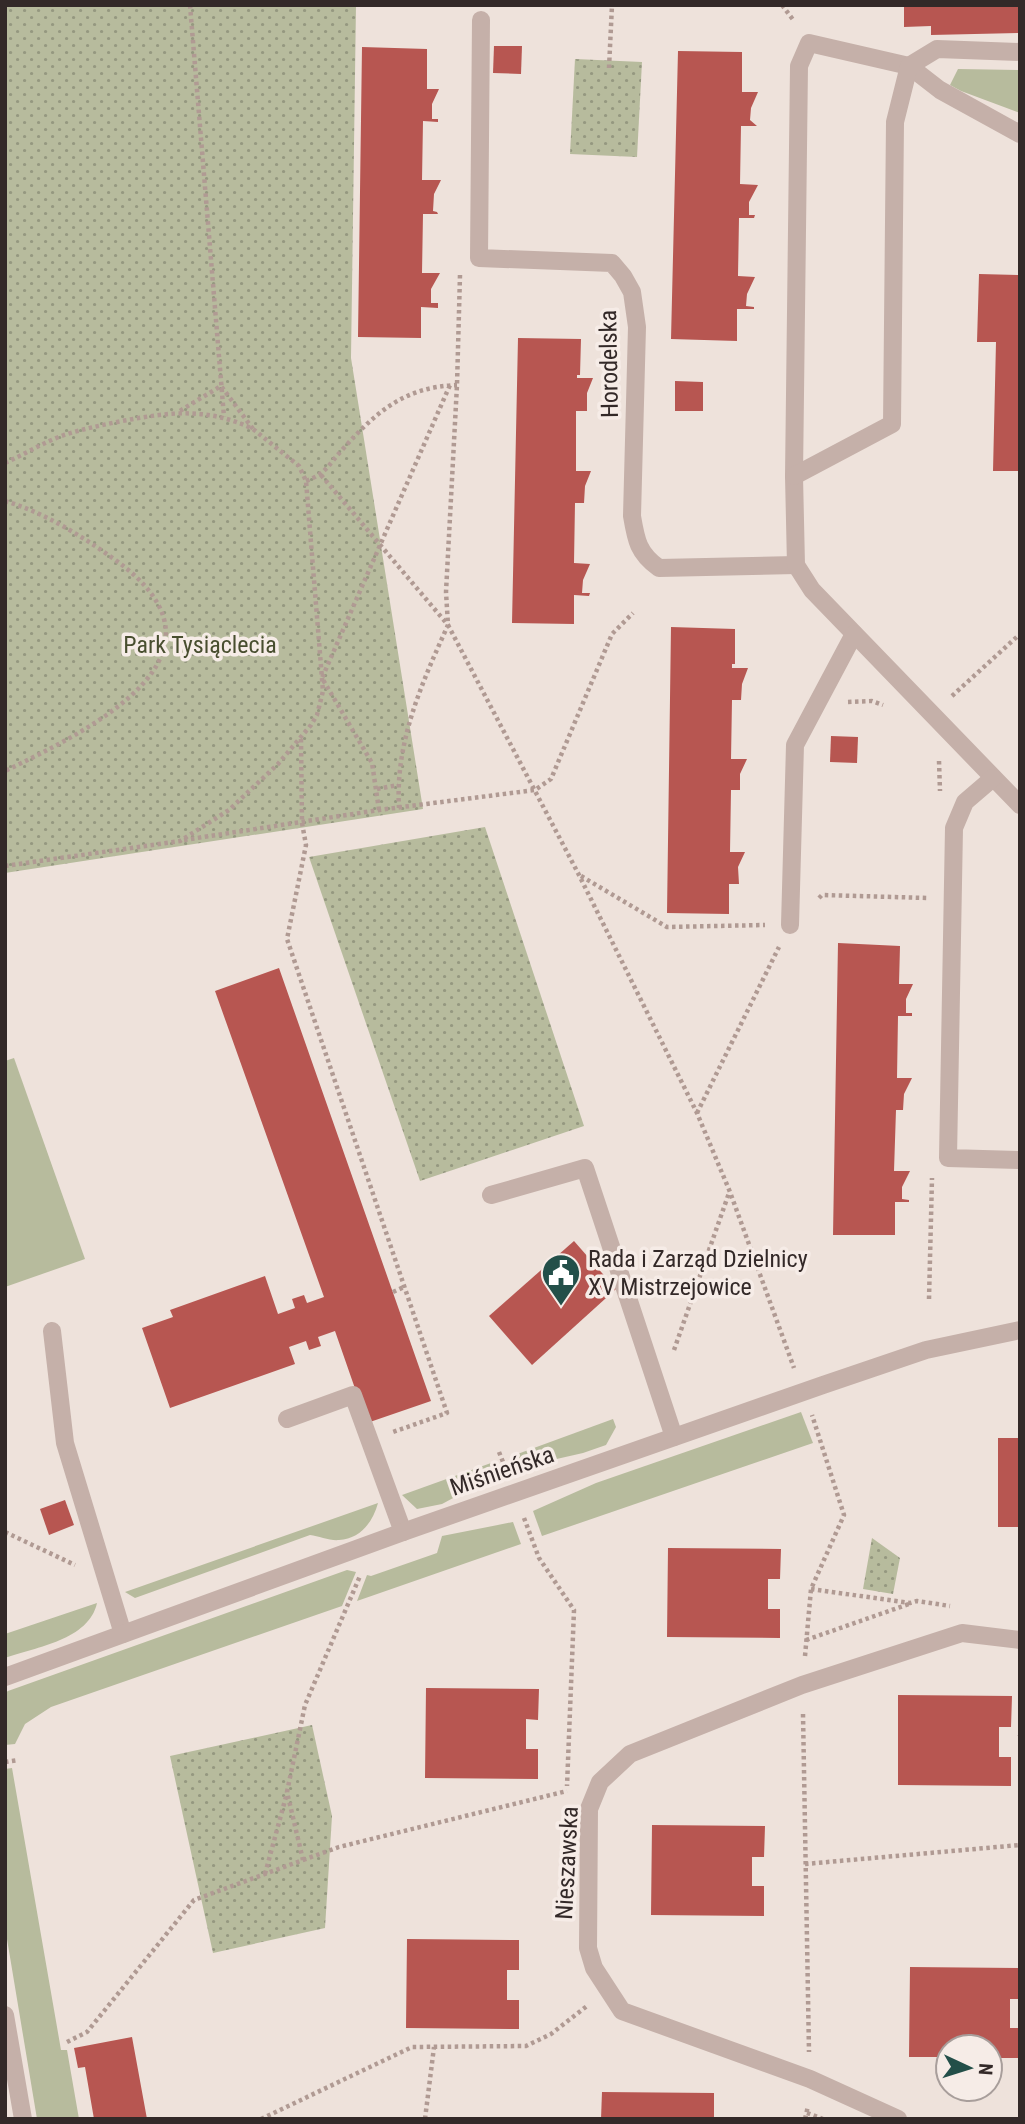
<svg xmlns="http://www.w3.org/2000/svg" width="1025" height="2124" font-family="'Roboto Condensed',sans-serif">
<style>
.green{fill:#b7bb9d}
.park{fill:url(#park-dots)}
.building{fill:#b75651}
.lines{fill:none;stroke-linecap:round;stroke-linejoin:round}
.path{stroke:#b09a93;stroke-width:4.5;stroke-dasharray:3.5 3.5;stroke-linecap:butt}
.minor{stroke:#c5b0a9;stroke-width:18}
.labels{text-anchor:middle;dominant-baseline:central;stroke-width:7;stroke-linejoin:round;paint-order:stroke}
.street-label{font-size:24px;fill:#332928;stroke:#f6ece7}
.park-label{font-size:24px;fill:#484e2f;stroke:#f6ece7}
.poi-label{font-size:24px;fill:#332928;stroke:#f6ece7;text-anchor:start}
</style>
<defs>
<pattern id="park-dots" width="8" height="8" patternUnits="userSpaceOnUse" patternTransform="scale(1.75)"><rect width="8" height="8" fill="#b7bb9d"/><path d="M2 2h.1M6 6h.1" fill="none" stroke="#959880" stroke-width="1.8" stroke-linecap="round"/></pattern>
</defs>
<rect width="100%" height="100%" fill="#eee2db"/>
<g class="green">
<path d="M 958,69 L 1020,70 L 1020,113 L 961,91 L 950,85 Z"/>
<path d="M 14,1058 L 85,1259 L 5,1287 L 5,1061 Z"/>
<path d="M 801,1412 L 813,1443 L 542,1536 L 533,1511 L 596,1483 Z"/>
<path d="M 613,1419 L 616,1427 L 606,1445 L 583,1453 L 517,1468 L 512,1456 Z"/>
<path d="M 491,1463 L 496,1475 L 442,1504 L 417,1509 L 402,1495 Z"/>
<path d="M 378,1503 C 373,1522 360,1539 339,1540 C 330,1541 319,1536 310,1535 L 135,1598 L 125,1592 Z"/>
<path d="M 513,1522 L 521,1544 L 357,1601 L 367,1575 L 371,1576 L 437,1553 L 442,1536 Z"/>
<path d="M 347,1570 L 356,1572 L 342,1606 L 51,1707 L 25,1724 L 15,1744 L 5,1745 L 5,1693 L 8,1691 Z"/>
<path d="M 97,1603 C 89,1640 36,1647 5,1658 L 5,1634 Z"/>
<path d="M 12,1768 L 61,2050 L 67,2050 L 79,2119 L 37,2119 L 5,1927 L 5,1769 Z"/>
</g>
<g class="park">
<path d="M 5,5 L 356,5 L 351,358 L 423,809 L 5,873 Z"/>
<path d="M 575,59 L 642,62 L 637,157 L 570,154 Z"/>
<path d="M 485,827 L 584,1126 L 420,1181 L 309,857 Z"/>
<path d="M 872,1538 L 900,1558 L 893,1594 L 863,1589 Z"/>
<path d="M 312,1725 L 332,1816 L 325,1928 L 213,1953 L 170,1756 Z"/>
</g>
<g class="building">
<path d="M 904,5 L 1020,5 L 1020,33 L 931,35 L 931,26 L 904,27 Z"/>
<path d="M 494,46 L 522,46 L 521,74 L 493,73 Z"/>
<path d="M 362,47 L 427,49 L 427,89 L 439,89 L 432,104 L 432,119 L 438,119 L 438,122 L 423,121 L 422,180 L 441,180 L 434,194 L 433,211 L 437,212 L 438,214 L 423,214 L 422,273 L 440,273 L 431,289 L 431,303 L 438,303 L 438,308 L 421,307 L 421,338 L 358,337 Z"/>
<path d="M 678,51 L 742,52 L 742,92 L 758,92 L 751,108 L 750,120 L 757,126 L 741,126 L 740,184 L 758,185 L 749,202 L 749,215 L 755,215 L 754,218 L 739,218 L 738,276 L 755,277 L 747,294 L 746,306 L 754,307 L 754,309 L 737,309 L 737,341 L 671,339 Z"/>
<path d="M 979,274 L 1020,275 L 1020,471 L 993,471 L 996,342 L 977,342 Z"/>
<path d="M 518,338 L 581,339 L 580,375 L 577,375 L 577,378 L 593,378 L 587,393 L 587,411 L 576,411 L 576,471 L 591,471 L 585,486 L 584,503 L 575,503 L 574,563 L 590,564 L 583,580 L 582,593 L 590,593 L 589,596 L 574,595 L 574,624 L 512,623 Z"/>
<path d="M 675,381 L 703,382 L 703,411 L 675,411 Z"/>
<path d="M 671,627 L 735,629 L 735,664 L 732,664 L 732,668 L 748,668 L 742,684 L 741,700 L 732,700 L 731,759 L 747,759 L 740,774 L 740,790 L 731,790 L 730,852 L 745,852 L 738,867 L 739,884 L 729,884 L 729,914 L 667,913 Z"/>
<path d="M 831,736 L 858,737 L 857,763 L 830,762 Z"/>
<path d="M 838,943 L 900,946 L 899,984 L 913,984 L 906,999 L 906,1013 L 912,1013 L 912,1016 L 898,1016 L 897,1078 L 912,1078 L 904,1094 L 903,1110 L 896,1110 L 894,1171 L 910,1171 L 902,1187 L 902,1199 L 909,1200 L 909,1202 L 895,1202 L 895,1235 L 833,1235 Z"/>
<path d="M 279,968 L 431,1401 L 367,1423 L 335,1331 L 318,1337 L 321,1346 L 309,1350 L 306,1341 L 289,1347 L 295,1364 L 170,1408 L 142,1328 L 173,1317 L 170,1310 L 265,1276 L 278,1314 L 295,1308 L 292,1299 L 304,1295 L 307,1303 L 324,1297 L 215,991 Z"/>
<path d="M 574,1241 L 616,1289 L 532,1365 L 489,1316 Z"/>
<rect x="998" y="1438" width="22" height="89"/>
<path d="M 65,1500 L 74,1525 L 49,1535 L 40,1509 Z"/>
<path d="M 668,1548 L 781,1549 L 780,1579 L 768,1579 L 768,1609 L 780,1609 L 780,1638 L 667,1637 Z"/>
<path d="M 426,1688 L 539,1689 L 538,1720 L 526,1719 L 526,1749 L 538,1749 L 538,1779 L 425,1778 Z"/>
<path d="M 898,1695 L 1012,1696 L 1011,1727 L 999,1727 L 999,1757 L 1011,1757 L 1011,1786 L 898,1785 Z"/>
<path d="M 652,1825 L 765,1826 L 764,1857 L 752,1857 L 752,1886 L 764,1886 L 764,1916 L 651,1915 Z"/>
<path d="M 407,1939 L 519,1940 L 519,1970 L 507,1970 L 507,2000 L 519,2000 L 519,2029 L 406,2028 Z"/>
<path d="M 910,1967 L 1020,1968 L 1020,1999 L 1010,1999 L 1010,2028 L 1020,2028 L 1020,2058 L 990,2058 L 990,2047 L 948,2047 L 948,2057 L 909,2057 Z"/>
<path d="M 132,2037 L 147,2119 L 94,2119 L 85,2067 L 78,2068 L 74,2048 Z"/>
<path d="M 602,2092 L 714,2093 L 714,2119 L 601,2119 Z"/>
</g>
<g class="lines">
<g class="path">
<path d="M 190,5 L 224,417"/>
<path d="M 782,5 L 794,21"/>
<path d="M 609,68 L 612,5"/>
<path d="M 460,275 L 457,385 L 446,592 L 448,625 L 579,875 L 697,1113 L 730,1192 L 794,1368"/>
<path d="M 5,463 C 25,454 44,442 64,435 C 83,429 102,425 122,421 C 170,412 207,407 253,429 L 221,386 L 178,412"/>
<path d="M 321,475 L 448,625 C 422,683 395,742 399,808"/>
<path d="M 306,481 C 327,473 328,465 342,450 C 376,412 404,387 457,385"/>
<path d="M 5,501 C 45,513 80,535 114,559 C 248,654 90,730 5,771"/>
<path d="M 952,696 L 1020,634"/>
<path d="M 848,702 L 872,701 L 883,705"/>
<path d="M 301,739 L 302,823 L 306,845 L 287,939 L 447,1413 L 393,1432"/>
<path d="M 939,761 L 940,791"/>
<path d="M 377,789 L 398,785"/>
<path d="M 379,810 L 372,763 L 322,678 L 450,385"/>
<path d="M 184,840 L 379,810 L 535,790 L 551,779 L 612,634 L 633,613"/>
<path d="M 5,866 L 180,841 L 229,810 L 278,764 L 311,725 L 317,715 L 323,691 L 306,481 L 299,466 L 253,429"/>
<path d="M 581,876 L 667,927 L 765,925"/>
<path d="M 819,898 L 822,895 L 928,898"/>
<path d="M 697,1113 L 779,947"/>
<path d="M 393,1292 L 404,1287"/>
<path d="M 929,1299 L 932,1178"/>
<path d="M 674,1350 L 729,1193"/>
<path d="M 499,1452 L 505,1467"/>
<path d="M 524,1518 L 539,1558 L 574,1610 L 567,1786"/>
<path d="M 5,1532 L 75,1565"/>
<path d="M 811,1589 L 910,1603 L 917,1601 L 950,1606"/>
<path d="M 806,1640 L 909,1604"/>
<path d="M 805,1656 L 811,1589 L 844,1515 L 812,1415"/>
<path d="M 803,1714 L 809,2052"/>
<path d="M 1019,1734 L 1020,1735"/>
<path d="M 5,1762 L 18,1760"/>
<path d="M 303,1860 L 339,1847 L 567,1791"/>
<path d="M 805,1864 L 1020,1845"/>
<path d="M 265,1874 L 287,1793"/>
<path d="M 67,2042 L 87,2032 L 194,1900 L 303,1860 L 287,1792 L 305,1705 L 360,1576"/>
<path d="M 807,2113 L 823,2119"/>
<path d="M 261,2119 L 412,2047 L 526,2046 L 551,2034 L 587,2006"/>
<path d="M 425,2119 L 434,2047"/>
<path d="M 805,2119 L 808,2106"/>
</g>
<g class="minor">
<path d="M 481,20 L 479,258 L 612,263 L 623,276 L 632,292 L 637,327 L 632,516 C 636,540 638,553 659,568 L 796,565"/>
<path d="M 1020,134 L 940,90 L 909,66 L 809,43 L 799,66 L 794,476 L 796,565 L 812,590 L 1020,805"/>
<path d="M 794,476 L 892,424 L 895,122 L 909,66 L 937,49 L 1020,52"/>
<path d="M 993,778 L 965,802 L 954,828 L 948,1158 L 1020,1160"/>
<path d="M 790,925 L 795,745 L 854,634"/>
<path d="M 491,1195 L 585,1168 L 674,1437"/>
<path d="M 52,1331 L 65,1443 L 123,1634"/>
<path d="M 287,1419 L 353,1395 L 403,1532"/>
<path d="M 5,1677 L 403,1532 L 823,1385 L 926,1350 L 1020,1330"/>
<path d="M 5,2015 L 23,2119"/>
<path d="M 898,2119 L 810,2079 L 622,2011 L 594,1968 L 588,1948 L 589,1809 L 600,1782 L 630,1754 L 802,1685 L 962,1633 L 1020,1640"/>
</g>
</g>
<defs>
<g id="civic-pin" transform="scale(2.0125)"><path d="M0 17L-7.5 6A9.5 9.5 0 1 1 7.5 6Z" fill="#234f49" stroke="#f6ece7"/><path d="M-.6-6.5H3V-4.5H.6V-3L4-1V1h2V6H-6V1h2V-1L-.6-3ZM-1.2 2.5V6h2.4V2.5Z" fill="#fff"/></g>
</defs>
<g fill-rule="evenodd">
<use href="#civic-pin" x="561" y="1273"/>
</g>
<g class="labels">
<g class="street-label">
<text transform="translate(609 364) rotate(-91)">Horodelska</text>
<text transform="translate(502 1471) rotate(-19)">Miśnieńska</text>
<text transform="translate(567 1863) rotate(-87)">Nieszawska</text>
</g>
<g class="park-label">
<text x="200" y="645">Park Tysiąclecia</text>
</g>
<g class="poi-label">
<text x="588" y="1259">Rada i Zarząd Dzielnicy<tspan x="588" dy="28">XV Mistrzejowice</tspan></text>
</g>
</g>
<rect width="1025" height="2124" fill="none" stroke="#332928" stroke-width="14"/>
<g transform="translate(969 2068) rotate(94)"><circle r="33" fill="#f6ece7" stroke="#a89e9b" stroke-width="2"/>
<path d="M0-5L12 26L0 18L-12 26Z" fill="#234f49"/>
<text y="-10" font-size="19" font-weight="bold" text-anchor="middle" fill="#332928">N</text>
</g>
</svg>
